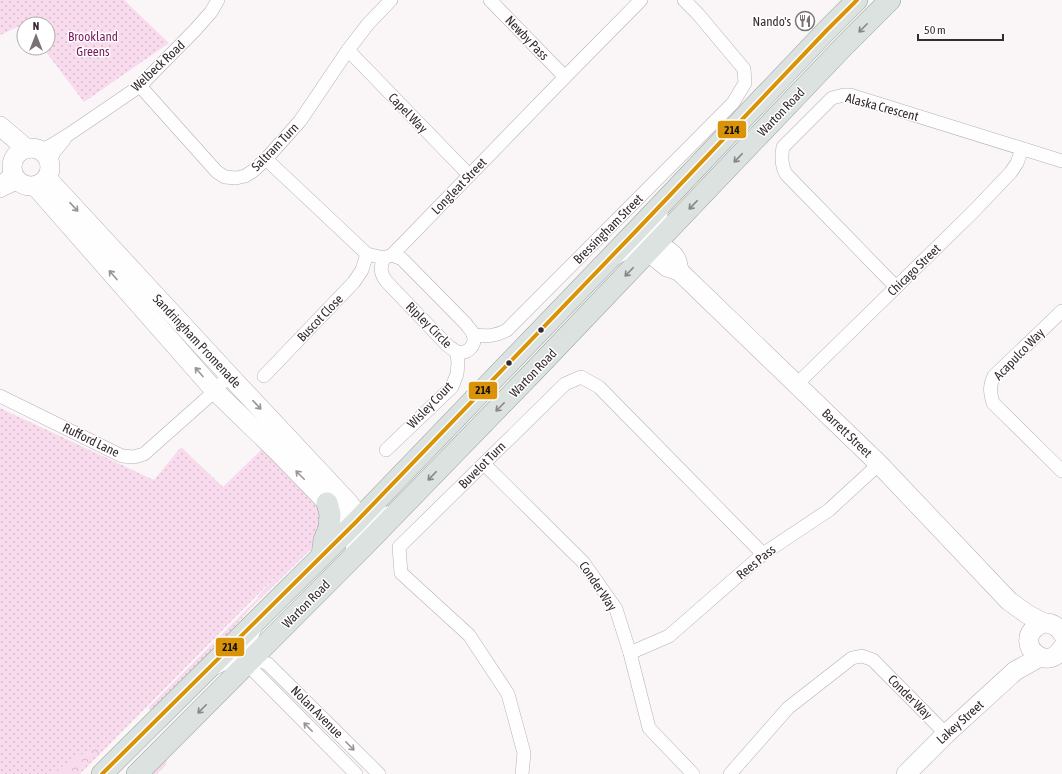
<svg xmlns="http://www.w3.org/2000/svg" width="1062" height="774" font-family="'Asap Condensed',sans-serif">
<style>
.grass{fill:url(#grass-dots)}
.forest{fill:url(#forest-crowns)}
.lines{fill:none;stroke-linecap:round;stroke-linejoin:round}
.street-casing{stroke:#b6b0b3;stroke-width:14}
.secondary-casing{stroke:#b6b0b3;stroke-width:20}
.primary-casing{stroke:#98a39e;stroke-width:22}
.street{stroke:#fefefe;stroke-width:13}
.secondary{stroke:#fefefe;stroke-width:19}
.primary{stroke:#dbe2df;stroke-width:21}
.bus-1-casing{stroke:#fff;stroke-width:7}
.bus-1{stroke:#da9307;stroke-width:4}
.oneway{stroke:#888688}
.oneway2{stroke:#9a9497}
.bus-dot{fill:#352a30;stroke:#fff;stroke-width:1.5}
.labels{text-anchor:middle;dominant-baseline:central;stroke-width:3;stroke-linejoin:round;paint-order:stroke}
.poi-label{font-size:13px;fill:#352a30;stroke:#fff;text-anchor:end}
.park-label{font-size:13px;fill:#7c1b5e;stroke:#fff}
.street-label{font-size:13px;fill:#352a30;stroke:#fff}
.line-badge{stroke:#fff;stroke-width:1.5}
.pale-badge-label{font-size:11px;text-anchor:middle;font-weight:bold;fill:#111}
</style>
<defs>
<pattern id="grass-dots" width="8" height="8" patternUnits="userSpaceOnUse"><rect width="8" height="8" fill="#f8dbec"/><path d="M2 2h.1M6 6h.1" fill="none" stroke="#d5bccb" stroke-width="1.8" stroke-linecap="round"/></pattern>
<pattern id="forest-crowns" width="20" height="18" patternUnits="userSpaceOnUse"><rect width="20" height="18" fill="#f8dbec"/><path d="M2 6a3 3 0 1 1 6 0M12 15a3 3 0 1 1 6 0" fill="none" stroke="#d5bccb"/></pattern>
</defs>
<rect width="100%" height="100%" fill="#faf6f8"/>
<g class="grass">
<path d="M 0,0 L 124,0 L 169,43 L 84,102 L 43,48 L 48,48 L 48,24 L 24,24 L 0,35 Z"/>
<path d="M 0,408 L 154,480 L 181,447 L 223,487 L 265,446 L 323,508 L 316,542 L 310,550 L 250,609 L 235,626 L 216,650 L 154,712 L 148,708 L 258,598 L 257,597 L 277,575 L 80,774 L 0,774 Z"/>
<path d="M 169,752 L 167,760 L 166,765 L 157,774 L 145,774 Z"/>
</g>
<path class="forest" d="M 96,747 L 103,748 L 78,774 L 50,774 L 77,757 Z"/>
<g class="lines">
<g class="street-casing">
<g id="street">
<path d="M 490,0 L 565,77"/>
<path d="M 348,50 L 469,175"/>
<path d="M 140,86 L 217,172 L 225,177 L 236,178 L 245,176 L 253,171 L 266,159 L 300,121 L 348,50 L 368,24 L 391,0"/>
<path d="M 40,150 L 50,146 L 68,135 L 140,86 L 196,29 L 211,12 L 218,0"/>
<path d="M 266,159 L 367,254 L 384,258 L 392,255 L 565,77 L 641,0"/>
<path d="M 50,162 L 54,152 L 64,140"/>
<path d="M 0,184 L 13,171"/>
<path d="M 0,191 L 19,182"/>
<path d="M 384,258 C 380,267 380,273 386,281 L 447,345 C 450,347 454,351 458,352 C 468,354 477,345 473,334 C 472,331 468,327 466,324 L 402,259 L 392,255"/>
<path d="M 896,287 L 786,174 C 781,165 781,157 783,147 L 832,98 L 844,95 L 850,95 L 1062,161"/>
<path d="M 1062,311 L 994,376 C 989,387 990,392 993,403 L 1062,471"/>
<path d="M 473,335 C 487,336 494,337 507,330 L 733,103 L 745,83 L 744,69 L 698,14 L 684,0"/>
<path d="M 264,376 L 354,282 L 362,270 L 367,254"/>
<path d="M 797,384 L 974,211 L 1011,172 L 1017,163 L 1022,149"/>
<path d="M 0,396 L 122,456 L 134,457 L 144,454 L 215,391 L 229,375"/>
<path d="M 386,450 L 452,387 L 457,374 L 458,363 L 457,352"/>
<path d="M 484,464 L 583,562 L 616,609 L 630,653 L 649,728 L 693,774"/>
<path d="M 257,624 L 251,638 L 250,657 L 253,670 L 356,774"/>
<path d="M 630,653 L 669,636 L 763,554 L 829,510 L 879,464"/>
<path d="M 215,668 C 221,666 227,661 233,660 C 244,657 258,659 268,664 L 379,774"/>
<path d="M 522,774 L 524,753 L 508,694 L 469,635 L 401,573 L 399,547 L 565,384 L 581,377 L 599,387 L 763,554"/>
<path d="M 730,774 L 788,708 L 852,658 L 862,656 L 873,660 L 946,734"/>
</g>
</g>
<g class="secondary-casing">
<g id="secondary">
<path d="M 0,126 L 27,149"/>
<circle cx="31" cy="167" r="19"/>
<path d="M 47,178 L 229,375 L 348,502 L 354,510 L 358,537 L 354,555"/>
<path d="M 35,186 L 215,391 L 277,451 L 346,522 L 368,522 L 394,514"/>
<path d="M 659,207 L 655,234 L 656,258 L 667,267 L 679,271 L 879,464 L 1009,601 L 1027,614 L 1044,623"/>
<path d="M 612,257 C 630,246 652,237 670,252 C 672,254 675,256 676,259 C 678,262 678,267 679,271"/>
<path d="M 1062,633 C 1059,628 1054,624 1047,623 C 1043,623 1039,625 1036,627 C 1014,644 1047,674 1062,648"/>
<path d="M 906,774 L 946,734 L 1015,671 L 1040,657"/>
</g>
</g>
<g class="primary-casing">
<g id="primary">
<path d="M 322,555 L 324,540 L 329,528 L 330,514 L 327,503"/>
<path d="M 102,774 L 356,522 L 636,231 L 827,30 L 857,0"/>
<path d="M 137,774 L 366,544 L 535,370 L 844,46 L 890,0"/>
</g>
</g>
<use href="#street" class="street"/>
<use href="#secondary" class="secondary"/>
<use href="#primary" class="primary"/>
<g class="bus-1-casing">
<path id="bus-1" d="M 102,774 L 356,522 L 636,231 L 827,30 L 857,0"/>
</g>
<use href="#bus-1" class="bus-1"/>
</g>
<defs><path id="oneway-shaft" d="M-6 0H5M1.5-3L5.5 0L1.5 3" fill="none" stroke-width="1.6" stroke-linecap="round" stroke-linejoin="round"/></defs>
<g class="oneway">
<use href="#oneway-shaft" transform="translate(863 28) rotate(135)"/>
<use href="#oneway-shaft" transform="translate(738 158) rotate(134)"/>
<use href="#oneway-shaft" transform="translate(693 205) rotate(134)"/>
<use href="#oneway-shaft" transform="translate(629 272) rotate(134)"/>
<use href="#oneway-shaft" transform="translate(500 407) rotate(135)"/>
<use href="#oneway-shaft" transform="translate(432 476) rotate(134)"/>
<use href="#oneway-shaft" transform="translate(202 709) rotate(135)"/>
</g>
<g class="oneway2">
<use href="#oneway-shaft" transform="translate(74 207) rotate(47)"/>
<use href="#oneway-shaft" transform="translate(113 275) rotate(-131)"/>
<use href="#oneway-shaft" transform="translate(199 372) rotate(-131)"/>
<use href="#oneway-shaft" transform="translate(257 405) rotate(47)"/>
<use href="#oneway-shaft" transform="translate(300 475) rotate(-135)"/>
<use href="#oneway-shaft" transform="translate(308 727) rotate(-135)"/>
<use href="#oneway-shaft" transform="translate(350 746) rotate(45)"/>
</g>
<defs>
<g id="restaurant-ring" transform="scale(1)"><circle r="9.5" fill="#fff" stroke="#7a7176" stroke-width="1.5"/><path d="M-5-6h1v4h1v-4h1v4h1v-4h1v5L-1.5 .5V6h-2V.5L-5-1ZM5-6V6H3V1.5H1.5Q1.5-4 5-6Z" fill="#7a7176"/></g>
</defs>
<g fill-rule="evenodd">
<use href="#restaurant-ring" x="805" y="21"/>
</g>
<g class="bus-dot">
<circle cx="541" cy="330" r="3.5"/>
<circle cx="509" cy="363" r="3.5"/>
</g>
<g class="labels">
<g class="poi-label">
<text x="791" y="21">Nando's</text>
</g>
<g class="park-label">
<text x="93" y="36">Brookland<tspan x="93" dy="15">Greens</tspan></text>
</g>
<g class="street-label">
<text transform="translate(527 38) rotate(46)">Newby Pass</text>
<text transform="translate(158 66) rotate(-43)">Welbeck Road</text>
<text transform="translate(882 107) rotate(15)">Alaska Crescent</text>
<text transform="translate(781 112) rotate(-46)">Warton Road</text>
<text transform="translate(408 113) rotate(46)">Capel Way</text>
<text transform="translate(275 147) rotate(-46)">Saltram Turn</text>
<text transform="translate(459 186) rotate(-46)">Longleat Street</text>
<text transform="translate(608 229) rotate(-45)">Bressingham Street</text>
<text transform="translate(914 270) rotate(-44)">Chicago Street</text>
<text transform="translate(320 318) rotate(-46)">Buscot Close</text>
<text transform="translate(429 325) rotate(45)">Ripley Circle</text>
<text transform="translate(197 341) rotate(47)">Sandringham Promenade</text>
<text transform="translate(1019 354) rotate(-46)">Acapulco Way</text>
<text transform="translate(533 373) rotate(-46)">Warton Road</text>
<text transform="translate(430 405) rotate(-46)">Wisley Court</text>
<text transform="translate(847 433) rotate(44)">Barrett Street</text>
<text transform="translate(91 440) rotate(26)">Rufford Lane</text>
<text transform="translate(482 465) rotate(-45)">Buvelot Turn</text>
<text transform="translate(756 562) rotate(-39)">Rees Pass</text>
<text transform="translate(598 586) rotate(56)">Conder Way</text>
<text transform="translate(306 604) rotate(-45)">Warton Road</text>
<text transform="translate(910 697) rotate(45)">Conder Way</text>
<text transform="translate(317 712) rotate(45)">Nolan Avenue</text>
<text transform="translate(960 722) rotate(-42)">Lakey Street</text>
</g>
</g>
<g class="line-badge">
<rect x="717" y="120" width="30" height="19" rx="4" fill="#da9307"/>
<rect x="468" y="381" width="30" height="19" rx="4" fill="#da9307"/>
<rect x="215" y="637" width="30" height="20" rx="4" fill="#da9307"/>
</g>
<g class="pale-badge-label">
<text x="732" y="134">214</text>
<text x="483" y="394">214</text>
<text x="230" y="651">214</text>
</g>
<g transform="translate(36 36)"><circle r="19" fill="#ffffff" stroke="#aeaaac"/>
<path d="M0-3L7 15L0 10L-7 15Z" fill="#7a7176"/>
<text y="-6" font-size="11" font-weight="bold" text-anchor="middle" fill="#352a30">N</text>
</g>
<path d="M918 34v6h85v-6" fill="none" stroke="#352a30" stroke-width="2"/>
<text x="924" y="34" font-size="12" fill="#352a30" stroke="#ffffff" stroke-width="3" paint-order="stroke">50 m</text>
</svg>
